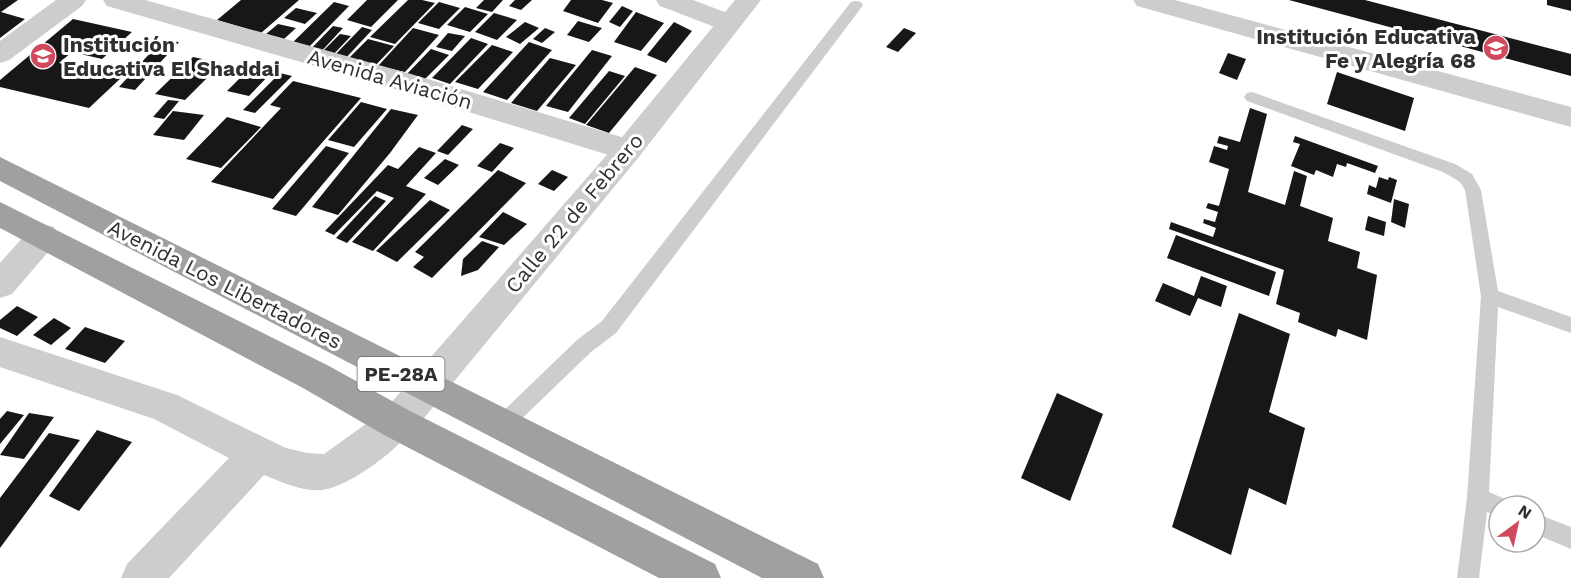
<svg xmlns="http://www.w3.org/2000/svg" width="1571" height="578" font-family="'Work Sans',sans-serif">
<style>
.building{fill:#171717}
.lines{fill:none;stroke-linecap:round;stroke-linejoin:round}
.service{fill:#cdcdcd;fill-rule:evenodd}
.minor{fill:#cdcdcd;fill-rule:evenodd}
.tertiary{fill:#cdcdcd;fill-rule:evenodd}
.trunk{fill:#a0a0a0;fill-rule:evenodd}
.labels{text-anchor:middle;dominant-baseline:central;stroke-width:6;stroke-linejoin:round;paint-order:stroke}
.shield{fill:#fff;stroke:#6e6e6e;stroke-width:1.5}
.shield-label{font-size:20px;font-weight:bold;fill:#303030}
.poi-label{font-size:21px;font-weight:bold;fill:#303030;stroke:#fff;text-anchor:end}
.street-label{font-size:21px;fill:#303030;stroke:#fff}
</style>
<rect width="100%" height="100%" fill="#fff"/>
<g class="building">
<path d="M 0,0 L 18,0 L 1,12 L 25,19 L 0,38 Z"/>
<path d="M 241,0 L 299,0 L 261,33 L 217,20 Z"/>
<path d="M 367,0 L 398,0 L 371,27 L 347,20 Z"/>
<path d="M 408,0 L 422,0 L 435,3 L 395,44 L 370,37 Z"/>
<path d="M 484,0 L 503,0 L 492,12 L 476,8 Z"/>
<path d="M 515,0 L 532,0 L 521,10 L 509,6 Z"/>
<path d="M 571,0 L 602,0 L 613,3 L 598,23 L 563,11 Z"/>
<path d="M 1289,0 L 1365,0 L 1571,54 L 1571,76 Z"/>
<path d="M 1547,0 L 1571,0 L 1571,11 L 1547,5 Z"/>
<path d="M 334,2 L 349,6 L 304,52 L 287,48 Z"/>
<path d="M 439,2 L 460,8 L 439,29 L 418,23 Z"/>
<path d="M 622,6 L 633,11 L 620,27 L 609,22 Z"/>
<path d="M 465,7 L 488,14 L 470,32 L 447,25 Z"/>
<path d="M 296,8 L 317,13 L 305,24 L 284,18 Z"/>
<path d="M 636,12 L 664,23 L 641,51 L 614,42 Z"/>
<path d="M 494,13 L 517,20 L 497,40 L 475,32 Z"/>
<path d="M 73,19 L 132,32 L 102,59 L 72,52 L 59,63 L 122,77 L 89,108 L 0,87 L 0,80 Z"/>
<path d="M 578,21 L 598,27 L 602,28 L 589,42 L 567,35 Z"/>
<path d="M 525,22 L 539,28 L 520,44 L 506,37 Z"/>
<path d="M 674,22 L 692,31 L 666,63 L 647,55 Z"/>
<path d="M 278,24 L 296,28 L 284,39 L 266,34 Z"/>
<path d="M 333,26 L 343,28 L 318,55 L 307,53 Z"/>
<path d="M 362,27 L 372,30 L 343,61 L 332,58 Z"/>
<path d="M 413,28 L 439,35 L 405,72 L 378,66 Z"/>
<path d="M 545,28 L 555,32 L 542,43 L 533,39 Z"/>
<path d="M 904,28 L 916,33 L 898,52 L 886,47 Z"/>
<path d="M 448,33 L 465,36 L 452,51 L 436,47 Z"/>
<path d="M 340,34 L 351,36 L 331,57 L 320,54 Z"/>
<path d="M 471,38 L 488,44 L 450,84 L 432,78 Z"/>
<path d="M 368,39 L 394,46 L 373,68 L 347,60 Z"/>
<path d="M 162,40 L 179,42 L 135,90 L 119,87 Z"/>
<path d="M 529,42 L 552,50 L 507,100 L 483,92 Z"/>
<path d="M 492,45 L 513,52 L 478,89 L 455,82 Z"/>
<path d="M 431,49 L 449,55 L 422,82 L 404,77 Z"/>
<path d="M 592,50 L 612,56 L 568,112 L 546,106 Z"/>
<path d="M 1228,53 L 1246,59 L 1237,80 L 1219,73 Z"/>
<path d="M 193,57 L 222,63 L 185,100 L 155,94 Z"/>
<path d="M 550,58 L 576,65 L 537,111 L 511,103 Z"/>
<path d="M 635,67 L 657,75 L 609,133 L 586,125 Z"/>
<path d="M 249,69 L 271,73 L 249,96 L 227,91 Z"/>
<path d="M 609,71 L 625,76 L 585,124 L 569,118 Z"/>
<path d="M 1337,72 L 1414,98 L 1405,131 L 1327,104 Z"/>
<path d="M 280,73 L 292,76 L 255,113 L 243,110 Z"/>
<path d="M 293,81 L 361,98 L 273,199 L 211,182 L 281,108 L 270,105 Z"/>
<path d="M 168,100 L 179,101 L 164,119 L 153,117 Z"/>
<path d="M 361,102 L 387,109 L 354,147 L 328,140 Z"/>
<path d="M 1250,108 L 1267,114 L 1248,192 L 1285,205 L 1294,171 L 1307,176 L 1300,206 L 1333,218 L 1328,241 L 1360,252 L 1357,268 L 1377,275 L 1367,340 L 1338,329 L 1336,337 L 1298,322 L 1300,313 L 1276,304 L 1284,270 L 1169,229 L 1171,222 L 1213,237 L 1216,228 L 1203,223 L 1204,219 L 1215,222 L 1218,212 L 1206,208 L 1208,203 L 1219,206 L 1229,169 L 1209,162 L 1214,146 L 1227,150 L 1228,146 L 1217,143 L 1219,136 L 1240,142 Z"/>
<path d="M 391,109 L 418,115 L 390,153 L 338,215 L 312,207 Z"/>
<path d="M 173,111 L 204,115 L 184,140 L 153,135 Z"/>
<path d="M 227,117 L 261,127 L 221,168 L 186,159 Z"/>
<path d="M 462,125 L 473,129 L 448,155 L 437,151 Z"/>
<path d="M 1295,136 L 1378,166 L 1375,173 L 1347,163 L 1346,167 L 1337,164 L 1333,177 L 1316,170 L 1314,175 L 1291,166 L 1300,144 L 1293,142 Z"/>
<path d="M 500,143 L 514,148 L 492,172 L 477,166 Z"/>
<path d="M 326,146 L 349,153 L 296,216 L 272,209 Z"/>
<path d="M 419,147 L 436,153 L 406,186 L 426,194 L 373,251 L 352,242 L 394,198 L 377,191 L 334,235 L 325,231 L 388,165 L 398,169 Z"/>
<path d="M 445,159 L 459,165 L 438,185 L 424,178 Z"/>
<path d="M 498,170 L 526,183 L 432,278 L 413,267 L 424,257 L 415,252 Z"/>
<path d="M 552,170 L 568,177 L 554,191 L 538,184 Z"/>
<path d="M 1379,177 L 1388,180 L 1389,177 L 1397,180 L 1391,203 L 1367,194 L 1369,185 L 1376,188 Z"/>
<path d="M 375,196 L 386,201 L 347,243 L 336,238 Z"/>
<path d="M 1394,199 L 1409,204 L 1405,228 L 1391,222 Z"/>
<path d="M 430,200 L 450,210 L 397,262 L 376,251 Z"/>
<path d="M 503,212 L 527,224 L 504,245 L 479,237 Z"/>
<path d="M 1368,216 L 1386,222 L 1384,236 L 1365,230 Z"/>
<path d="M 1176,235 L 1276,272 L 1269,296 L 1167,258 Z"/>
<path d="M 482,241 L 499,247 L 478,270 L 461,276 L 463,259 Z"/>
<path d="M 1201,276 L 1227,286 L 1221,307 L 1198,298 L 1190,316 L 1155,301 L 1163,283 L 1194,296 Z"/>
<path d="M 17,306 L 38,317 L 17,336 L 0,328 L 0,320 Z"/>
<path d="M 1239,313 L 1290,334 L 1269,412 L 1305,428 L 1286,505 L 1249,488 L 1231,555 L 1172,527 Z"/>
<path d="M 54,318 L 71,328 L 51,345 L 33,335 Z"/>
<path d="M 85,327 L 125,341 L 105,363 L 65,349 Z"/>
<path d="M 1057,393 L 1103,414 L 1070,501 L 1021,478 Z"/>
<path d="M 7,411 L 24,415 L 0,444 L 0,419 Z"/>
<path d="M 29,413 L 54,417 L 24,459 L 0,455 Z"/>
<path d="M 97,430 L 132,442 L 79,511 L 49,496 Z"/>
<path d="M 49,433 L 80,440 L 0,548 L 0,498 Z"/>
</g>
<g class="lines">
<g class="service">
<path d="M 856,1 L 861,2 L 863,5 L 861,8 L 616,333 L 591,352 L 509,431 L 502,434 L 495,431 L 492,425 L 495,419 L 577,340 L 602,321 L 851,2 Z"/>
<path d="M 1252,92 L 1455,164 L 1472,174 L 1481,190 L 1498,291 L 1571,317 L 1571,333 L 1498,307 L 1489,492 L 1507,500 L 1509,506 L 1499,506 L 1499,517 L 1487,512 L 1479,578 L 1457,578 L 1467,498 L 1481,296 L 1465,190 L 1460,182 L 1443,172 L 1247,101 L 1244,97 L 1247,93 Z"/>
<path d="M 1535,513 L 1571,527 L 1571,549 L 1535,534 Z"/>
</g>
<g class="minor">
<path d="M 56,0 L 86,0 L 82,6 L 9,60 L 0,63 L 0,41 Z"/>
<path d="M 103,0 L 145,0 L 411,74 L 638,142 L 643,150 L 638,158 L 628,161 L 391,88 L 107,6 Z"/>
<path d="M 656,0 L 693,0 L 738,17 L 742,23 L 738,29 L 729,31 L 720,29 L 660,6 Z"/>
<path d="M 1133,0 L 1175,0 L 1571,107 L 1571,127 L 1137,6 Z"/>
<path d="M 43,224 L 54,227 L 59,236 L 54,245 L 12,294 L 0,298 L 0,263 L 32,227 Z"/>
<path d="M 0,337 L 177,395 L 286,448 L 307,453 L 324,454 L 384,411 L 397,406 L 410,411 L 415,423 C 404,447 349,487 322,490 C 302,492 282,482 264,475 L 169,578 L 121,578 L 127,564 L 229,458 L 154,419 L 0,367 Z"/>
</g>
<path class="tertiary" d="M 735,0 L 761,0 L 638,158 L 410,435 L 397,440 L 384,435 L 379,423 L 384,411 L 618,142 Z"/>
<g class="trunk">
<path d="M 0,157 L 818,564 L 824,578 L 762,578 L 0,181 Z"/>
<path d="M 0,202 L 329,366 L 410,411 L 715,564 L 721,578 L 659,578 L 384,435 L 303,388 L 0,228 Z"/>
</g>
</g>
<defs>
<g id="school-disc" transform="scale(1.35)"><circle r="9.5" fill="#d0495c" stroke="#fff"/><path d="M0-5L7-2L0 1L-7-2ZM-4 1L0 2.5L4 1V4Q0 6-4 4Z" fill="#fff"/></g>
</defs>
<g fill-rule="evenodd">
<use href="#school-disc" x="1496" y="48"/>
<use href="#school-disc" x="43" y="56"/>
</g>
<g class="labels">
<rect class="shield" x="357.5" y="357" width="87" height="34" rx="4.5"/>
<g class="shield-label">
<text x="401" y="374">PE-28A</text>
</g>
<g class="poi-label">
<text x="1476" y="36">Institución Educativa<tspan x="1476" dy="24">Fe y Alegría 68</tspan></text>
<text x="63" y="44" text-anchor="start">Institución<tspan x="63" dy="24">Educativa El Shaddai</tspan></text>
</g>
<g class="street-label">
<text transform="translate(390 79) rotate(16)">Avenida Aviación</text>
<text transform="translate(574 213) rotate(-50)">Calle 22 de Febrero</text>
<text transform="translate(225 284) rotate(27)">Avenida Los Libertadores</text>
</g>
</g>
<g transform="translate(1517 524) rotate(33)"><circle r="28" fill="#ffffff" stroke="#acacac" stroke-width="1.5"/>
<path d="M0-4.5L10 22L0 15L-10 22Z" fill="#d0495c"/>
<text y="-9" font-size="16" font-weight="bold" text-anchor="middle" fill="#303030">N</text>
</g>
</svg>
